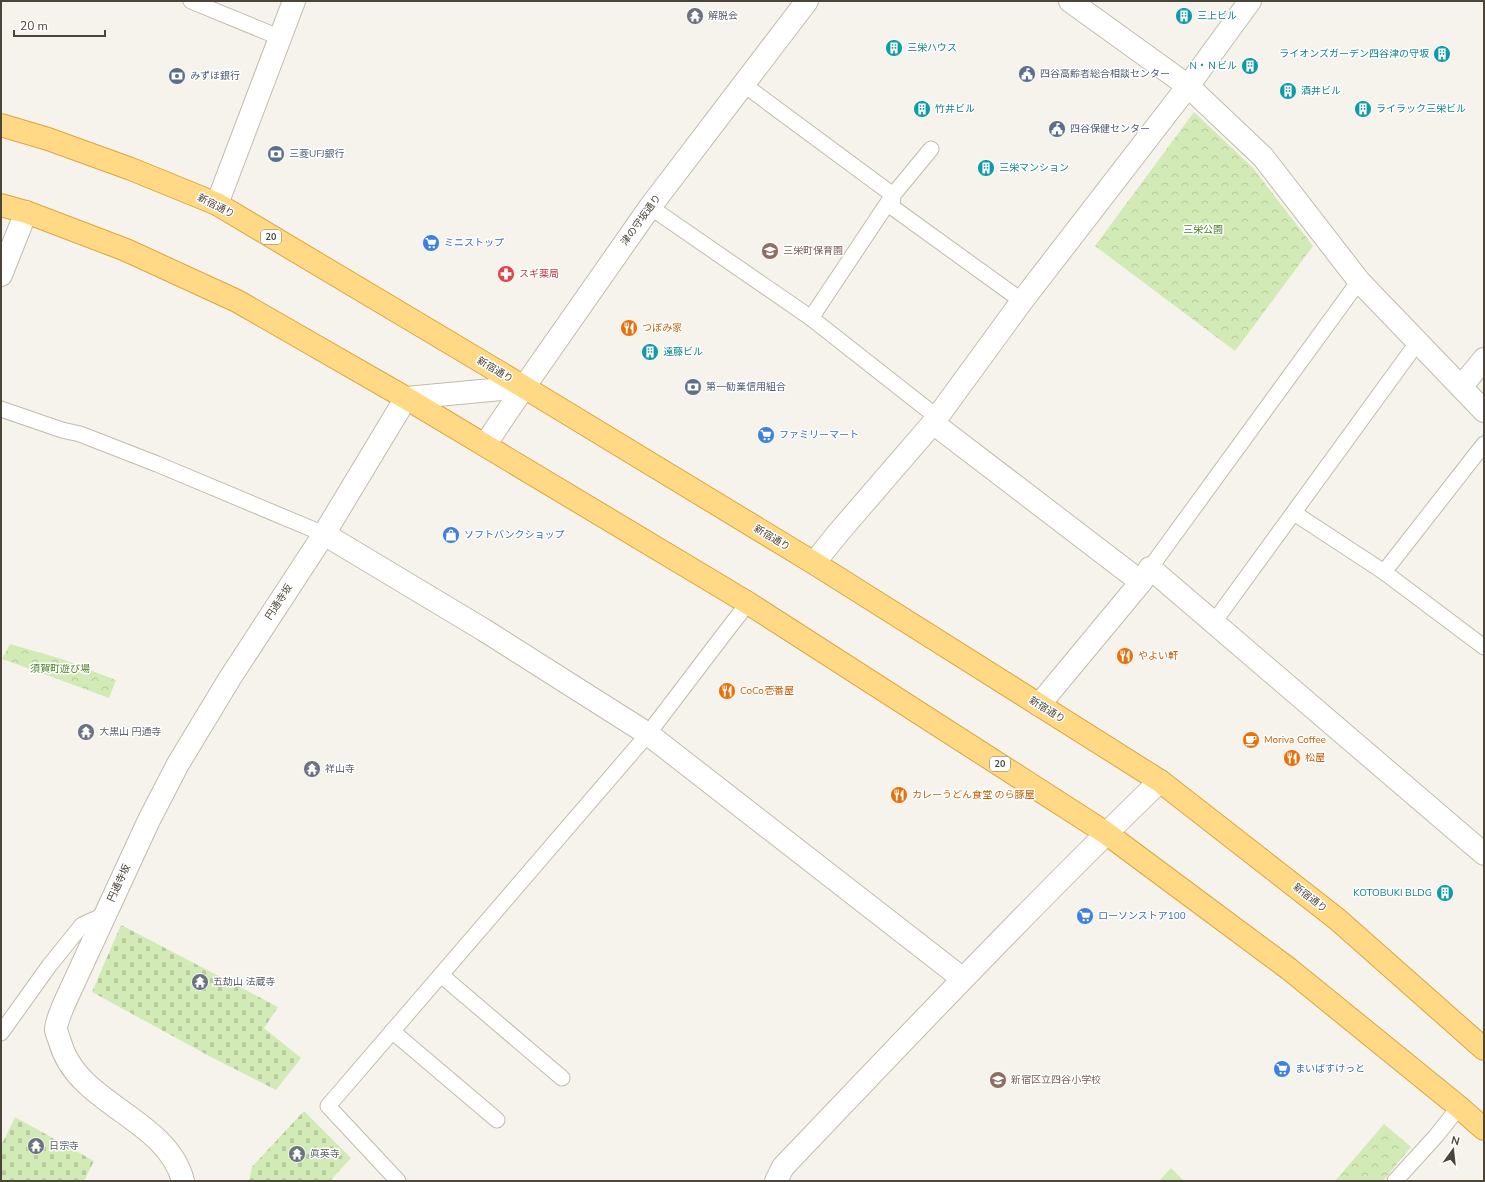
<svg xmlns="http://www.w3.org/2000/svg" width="1485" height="1182" font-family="'Nunito Sans','Noto Sans JP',sans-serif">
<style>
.cemetery{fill:url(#cemetery-stones)}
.park{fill:url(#park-crowns)}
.pitch{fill:#d2eab5}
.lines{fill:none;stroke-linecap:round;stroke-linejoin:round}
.service-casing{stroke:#c2bbae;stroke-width:17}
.minor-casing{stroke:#c2bbae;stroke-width:24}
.tertiary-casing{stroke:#c2bbae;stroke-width:24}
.trunk-casing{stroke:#e0a43c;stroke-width:24}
.service{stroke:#fff;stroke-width:15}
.minor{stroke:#fff;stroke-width:22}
.tertiary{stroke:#fff;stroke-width:22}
.trunk{stroke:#ffd985;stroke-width:22}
.labels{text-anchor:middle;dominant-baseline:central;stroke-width:3;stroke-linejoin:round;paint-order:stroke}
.shield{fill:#fff;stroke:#817c74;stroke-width:1}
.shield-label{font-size:9px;font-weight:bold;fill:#4b4439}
.worship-label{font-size:10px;fill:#5b616d;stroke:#fff;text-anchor:start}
.culture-label{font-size:10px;fill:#0d838f;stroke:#fff;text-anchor:start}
.service-label{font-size:10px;fill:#4e5e75;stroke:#fff;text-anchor:start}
.street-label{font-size:10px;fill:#4b4439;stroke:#fff}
.park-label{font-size:10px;fill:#4a7f2a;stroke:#fff}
.shop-label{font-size:10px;fill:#366cbe;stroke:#fff;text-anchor:start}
.education-label{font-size:10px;fill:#785e54;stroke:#fff;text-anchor:start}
.health-label{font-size:10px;fill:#be3a42;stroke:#fff;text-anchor:start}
.food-label{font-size:10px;fill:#c56008;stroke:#fff;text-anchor:start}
</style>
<defs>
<pattern id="cemetery-stones" width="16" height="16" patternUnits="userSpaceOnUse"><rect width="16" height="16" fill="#d2eab5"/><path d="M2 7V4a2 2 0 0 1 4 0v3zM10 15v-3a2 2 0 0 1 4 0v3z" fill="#b6ca9c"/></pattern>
<pattern id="park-crowns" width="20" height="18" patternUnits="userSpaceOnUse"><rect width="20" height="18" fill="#d2eab5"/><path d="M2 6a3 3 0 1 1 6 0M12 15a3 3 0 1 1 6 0" fill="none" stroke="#b6ca9c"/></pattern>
</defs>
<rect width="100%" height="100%" fill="#f6f3ec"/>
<g class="cemetery">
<path d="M 121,925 L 278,1007 L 264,1028 L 301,1058 L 276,1090 L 211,1057 L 92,992 Z"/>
<path d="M 304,1111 L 351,1158 L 330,1181 L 249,1181 L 252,1167 Z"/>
<path d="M 15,1117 L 94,1161 L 84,1181 L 1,1181 L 1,1146 Z"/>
</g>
<g class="park">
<path d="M 1194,112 L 1253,168 L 1313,246 L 1235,351 L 1095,246 Z"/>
<path d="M 10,644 L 62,659 L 116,680 L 109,698 L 36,671 L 2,659 Z"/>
<path d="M 1384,1124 L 1411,1147 L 1383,1181 L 1335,1181 Z"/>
</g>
<path class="pitch" d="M 1171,1168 L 1184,1181 L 1159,1181 Z"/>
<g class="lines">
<g class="service-casing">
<g id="service">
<path d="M 191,1 L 281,38"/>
<path d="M 931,149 L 893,195 L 892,207 L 1022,301"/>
<path d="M 650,207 L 811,318 L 893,195 L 743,84"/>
<path d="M 811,318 L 937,417"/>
<path d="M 1,409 L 62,430 L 80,434 L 157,464 L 324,534"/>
<path d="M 1294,513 L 1384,572 L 1484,647"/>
<path d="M 1150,568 L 1359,281"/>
<path d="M 1384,572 L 1484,444"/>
<path d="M 1214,622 L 1417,343"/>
<path d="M 441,975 L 562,1078"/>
<path d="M 392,1031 L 497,1120"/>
<path d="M 1,1033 L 49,966 L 82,925 L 104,915"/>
<path d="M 398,1181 L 328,1106 L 648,734 L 721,638 L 748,603"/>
<path d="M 1395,1181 L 1436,1136 L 1459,1107"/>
</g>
</g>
<g class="minor-casing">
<g id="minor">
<path d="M 1070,1 L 1188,86 L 1263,157 L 1359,281 L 1484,411"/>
<path d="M 217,204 L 294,1"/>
<path d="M 1,275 L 26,212"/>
<path d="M 1461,387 L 1484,359"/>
<path d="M 933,423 L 1141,582"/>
<path d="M 324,534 L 484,630 L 648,734 L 963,979"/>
<path d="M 814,563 L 839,532 L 933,423 L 1022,301 L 1188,86 L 1250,1"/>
<path d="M 1039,705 L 1141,582 L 1150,568 L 1484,854"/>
<path d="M 776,1181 L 783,1167 C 907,1037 1031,906 1160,781"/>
</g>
</g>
<g class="tertiary-casing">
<g id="tertiary">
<path d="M 485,445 L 524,387 L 650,207 L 807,1"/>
<path d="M 183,1181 C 167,1118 77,1105 60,1042 C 59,1039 57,1034 56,1030 C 56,1022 61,1012 64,1004 L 149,820 L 178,764 L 230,678 L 324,534 L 406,398 L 524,387"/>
</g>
</g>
<g class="trunk-casing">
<g id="trunk">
<path d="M 1,125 L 48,139 L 131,169 L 217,204 L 524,387 L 814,563 L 1160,781 L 1337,919 L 1484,1049"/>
<path d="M 1,205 L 26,212 L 126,250 L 237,301 L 406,398 L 748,603 L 1106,833 L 1289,969 L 1459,1107 L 1484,1129"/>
</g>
</g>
<use href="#service" class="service"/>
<use href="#minor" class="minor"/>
<use href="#tertiary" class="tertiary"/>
<use href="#trunk" class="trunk"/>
</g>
<defs>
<g id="temple-disc" transform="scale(0.9)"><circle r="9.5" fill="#6b7280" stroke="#fff"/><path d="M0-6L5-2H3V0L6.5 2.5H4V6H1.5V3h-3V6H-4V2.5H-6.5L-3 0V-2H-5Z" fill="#fff"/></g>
<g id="building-disc" transform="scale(0.9)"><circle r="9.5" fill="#0f9aa8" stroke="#fff"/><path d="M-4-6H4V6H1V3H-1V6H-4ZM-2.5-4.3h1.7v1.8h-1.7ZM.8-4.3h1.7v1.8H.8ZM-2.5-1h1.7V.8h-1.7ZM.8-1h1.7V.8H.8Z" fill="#fff"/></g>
<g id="civic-disc" transform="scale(0.9)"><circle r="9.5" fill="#5c6f8a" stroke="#fff"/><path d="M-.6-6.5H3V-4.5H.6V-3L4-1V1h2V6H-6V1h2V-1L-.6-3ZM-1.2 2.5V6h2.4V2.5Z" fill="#fff"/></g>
<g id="bank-disc" transform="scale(0.9)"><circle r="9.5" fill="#5c6f8a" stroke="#fff"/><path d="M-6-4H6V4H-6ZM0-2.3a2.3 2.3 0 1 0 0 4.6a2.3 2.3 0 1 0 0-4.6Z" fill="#fff"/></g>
<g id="supermarket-disc" transform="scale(0.9)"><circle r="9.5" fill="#3f7fe0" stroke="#fff"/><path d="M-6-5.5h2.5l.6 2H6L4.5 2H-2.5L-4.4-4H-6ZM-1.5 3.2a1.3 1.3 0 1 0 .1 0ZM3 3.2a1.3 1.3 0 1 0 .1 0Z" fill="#fff"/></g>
<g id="school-disc" transform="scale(0.9)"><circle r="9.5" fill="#8d6e63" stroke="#fff"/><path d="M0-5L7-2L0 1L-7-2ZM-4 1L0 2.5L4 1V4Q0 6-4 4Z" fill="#fff"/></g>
<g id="pharmacy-disc" transform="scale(0.9)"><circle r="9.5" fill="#e0444e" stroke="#fff"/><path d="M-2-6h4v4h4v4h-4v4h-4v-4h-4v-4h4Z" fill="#fff"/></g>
<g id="restaurant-disc" transform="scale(0.9)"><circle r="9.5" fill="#e8710a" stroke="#fff"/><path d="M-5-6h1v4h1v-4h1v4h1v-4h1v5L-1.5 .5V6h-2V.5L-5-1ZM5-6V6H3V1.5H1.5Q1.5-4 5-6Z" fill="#fff"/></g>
<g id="shop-disc" transform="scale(0.9)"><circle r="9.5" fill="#3f7fe0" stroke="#fff"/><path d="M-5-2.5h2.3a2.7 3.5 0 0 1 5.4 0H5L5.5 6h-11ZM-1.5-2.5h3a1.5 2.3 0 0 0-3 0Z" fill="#fff"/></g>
<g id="cafe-disc" transform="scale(0.9)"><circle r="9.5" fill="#e8710a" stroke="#fff"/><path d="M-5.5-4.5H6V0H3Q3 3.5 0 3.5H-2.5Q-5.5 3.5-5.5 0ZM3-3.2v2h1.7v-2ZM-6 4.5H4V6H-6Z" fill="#fff"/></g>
</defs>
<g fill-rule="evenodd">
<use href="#temple-disc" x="695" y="16"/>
<use href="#building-disc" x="1184" y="16"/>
<use href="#building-disc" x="894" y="48"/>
<use href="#building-disc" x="1442" y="54"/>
<use href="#building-disc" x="1250" y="66"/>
<use href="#civic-disc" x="1027" y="74"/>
<use href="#bank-disc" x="177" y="76"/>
<use href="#building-disc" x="1288" y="91"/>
<use href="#building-disc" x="922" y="109"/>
<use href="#building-disc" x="1363" y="109"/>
<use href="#civic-disc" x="1057" y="129"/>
<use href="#bank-disc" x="276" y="154"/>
<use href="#building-disc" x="986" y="168"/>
<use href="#supermarket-disc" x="431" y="243"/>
<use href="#school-disc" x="770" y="251"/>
<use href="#pharmacy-disc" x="506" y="274"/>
<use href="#restaurant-disc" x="629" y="328"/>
<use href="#building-disc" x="650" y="352"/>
<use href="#bank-disc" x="693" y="387"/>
<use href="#supermarket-disc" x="766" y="435"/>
<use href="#shop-disc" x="451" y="535"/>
<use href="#restaurant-disc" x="1125" y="656"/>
<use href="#restaurant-disc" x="727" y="691"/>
<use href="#temple-disc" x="86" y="732"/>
<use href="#cafe-disc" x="1251" y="740"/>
<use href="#restaurant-disc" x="1292" y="758"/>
<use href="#temple-disc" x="312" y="769"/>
<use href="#restaurant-disc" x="899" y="795"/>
<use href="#building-disc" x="1445" y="893"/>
<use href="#supermarket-disc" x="1085" y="916"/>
<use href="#temple-disc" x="200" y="982"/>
<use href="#supermarket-disc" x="1282" y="1069"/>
<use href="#school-disc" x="998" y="1080"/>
<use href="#temple-disc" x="36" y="1146"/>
<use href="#temple-disc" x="297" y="1154"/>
</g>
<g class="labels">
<g class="shield">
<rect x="261" y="230" width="20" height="14" rx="3"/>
<rect x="990" y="757" width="20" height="14" rx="3"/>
</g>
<g class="shield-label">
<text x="271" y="237">20</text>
<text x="1000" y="764">20</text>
</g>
<g class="worship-label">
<text x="708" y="16">解脱会</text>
<text x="99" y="732">大黒山 円通寺</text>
<text x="325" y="769">祥山寺</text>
<text x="213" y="982">五劫山 法蔵寺</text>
<text x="49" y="1146">日宗寺</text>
<text x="310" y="1154">眞英寺</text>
</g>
<g class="culture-label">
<text x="1197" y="16">三上ビル</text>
<text x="907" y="48">三栄ハウス</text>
<text x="1429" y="54" text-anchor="end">ライオンズガーデン四谷津の守坂</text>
<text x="1237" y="66" text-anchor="end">N・Ｎビル</text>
<text x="1301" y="91">酒井ビル</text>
<text x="935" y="109">竹井ビル</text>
<text x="1376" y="109">ライラック三栄ビル</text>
<text x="999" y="168">三栄マンション</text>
<text x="663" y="352">遠藤ビル</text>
<text x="1432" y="893" text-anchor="end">KOTOBUKI BLDG</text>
</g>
<g class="service-label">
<text x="1040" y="74">四谷高齢者総合相談センター</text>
<text x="190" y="76">みずほ銀行</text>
<text x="1070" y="129">四谷保健センター</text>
<text x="289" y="154">三菱UFJ銀行</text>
<text x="706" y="387">第一勧業信用組合</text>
</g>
<g class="street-label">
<text transform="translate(216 206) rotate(27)">新宿通り</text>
<text transform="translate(641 220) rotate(-54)">津の守坂通り</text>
<text transform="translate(495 370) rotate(31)">新宿通り</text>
<text transform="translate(772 538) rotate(31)">新宿通り</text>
<text transform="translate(279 602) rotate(-57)">円通寺坂</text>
<text transform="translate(1047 710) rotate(32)">新宿通り</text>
<text transform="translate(119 883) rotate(-65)">円通寺坂</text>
<text transform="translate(1310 898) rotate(38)">新宿通り</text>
</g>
<g class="park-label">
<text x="1203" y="230">三栄公園</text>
<text x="60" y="669">須賀町遊び場</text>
</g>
<g class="shop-label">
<text x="444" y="243">ミニストップ</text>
<text x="779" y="435">ファミリーマート</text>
<text x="464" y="535">ソフトバンクショップ</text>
<text x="1098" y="916">ローソンストア100</text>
<text x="1295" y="1069">まいばすけっと</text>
</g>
<g class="education-label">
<text x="783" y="251">三栄町保育園</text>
<text x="1011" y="1080">新宿区立四谷小学校</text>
</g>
<g class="health-label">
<text x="519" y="274">スギ薬局</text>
</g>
<g class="food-label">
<text x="642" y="328">つぼみ家</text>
<text x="1138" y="656">やよい軒</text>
<text x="740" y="691">CoCo壱番屋</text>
<text x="1264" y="740">Moriva Coffee</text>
<text x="1305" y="758">松屋</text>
<text x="912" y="795">カレーうどん食堂 のら豚屋</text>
</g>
</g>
<rect width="1485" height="1182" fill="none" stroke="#4b4439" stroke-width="4"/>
<g transform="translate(1453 1150) rotate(15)" stroke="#ffffff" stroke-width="3" paint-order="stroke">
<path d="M0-3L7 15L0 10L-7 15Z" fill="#4b4439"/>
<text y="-6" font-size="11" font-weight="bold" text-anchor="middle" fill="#4b4439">N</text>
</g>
<path d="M14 30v6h91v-6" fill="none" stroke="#4b4439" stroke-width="2"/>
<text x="20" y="30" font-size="12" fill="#4b4439" stroke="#ffffff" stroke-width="3" paint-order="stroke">20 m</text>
</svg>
